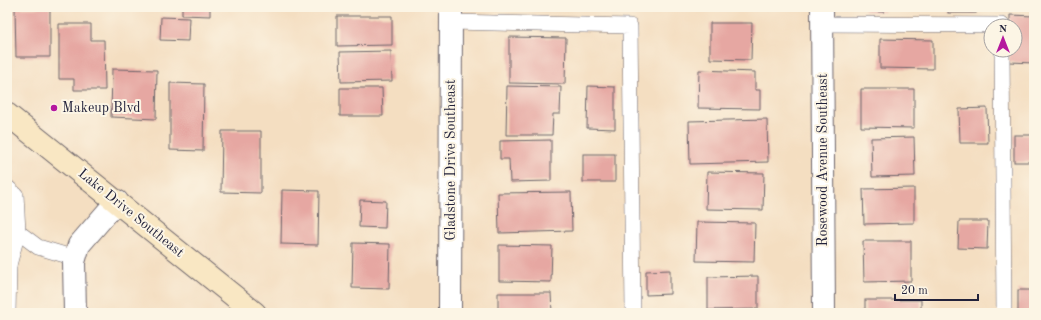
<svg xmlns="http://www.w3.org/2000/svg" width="1041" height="320" font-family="'Old Standard TT',serif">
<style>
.building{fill:#e6a7a2}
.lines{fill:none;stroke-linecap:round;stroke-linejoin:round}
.service-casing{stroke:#6c646a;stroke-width:16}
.minor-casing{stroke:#6c646a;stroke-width:24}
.secondary-casing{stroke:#6c646a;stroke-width:24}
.service{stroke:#fff;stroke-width:15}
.minor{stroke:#fff;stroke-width:22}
.secondary{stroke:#f9e7c3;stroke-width:22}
.poi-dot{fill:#b5179e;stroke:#fcf5e5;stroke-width:1.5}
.labels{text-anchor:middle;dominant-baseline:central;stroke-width:4;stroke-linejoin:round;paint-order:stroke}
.poi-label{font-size:14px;fill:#22223b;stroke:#fcf5e5;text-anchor:start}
.street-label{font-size:14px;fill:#22223b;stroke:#fcf5e5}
</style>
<rect width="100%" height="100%" fill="#fcf5e5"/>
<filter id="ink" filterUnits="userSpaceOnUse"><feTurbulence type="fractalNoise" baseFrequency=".025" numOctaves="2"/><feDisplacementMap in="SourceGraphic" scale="8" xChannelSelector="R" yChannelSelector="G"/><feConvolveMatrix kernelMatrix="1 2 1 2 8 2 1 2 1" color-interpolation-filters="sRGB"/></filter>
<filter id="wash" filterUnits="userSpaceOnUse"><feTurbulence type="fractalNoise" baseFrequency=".012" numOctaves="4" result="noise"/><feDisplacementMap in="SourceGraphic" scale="16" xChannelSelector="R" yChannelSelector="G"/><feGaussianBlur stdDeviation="0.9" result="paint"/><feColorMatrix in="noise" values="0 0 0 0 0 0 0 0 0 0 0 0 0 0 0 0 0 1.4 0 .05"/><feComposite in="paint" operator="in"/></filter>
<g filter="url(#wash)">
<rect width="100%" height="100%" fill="#f4dec1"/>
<g id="blocks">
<g class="building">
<path d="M 182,7 L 210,7 L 210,16 L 182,15 Z"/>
<path d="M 866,7 L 885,7 L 884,12 L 865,11 Z"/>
<rect x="948" y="7" width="28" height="6"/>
<path d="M 15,8 L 50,8 L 50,57 L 16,57 Z"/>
<path d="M 1010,15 L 1034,16 L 1034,63 L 1009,62 L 1010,50 L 1015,50 L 1015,26 L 1010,26 Z"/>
<path d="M 337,16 L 392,16 L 392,45 L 337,46 Z"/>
<path d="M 161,17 L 189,18 L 188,41 L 160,40 Z"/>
<path d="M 710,23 L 752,23 L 751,60 L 710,59 Z"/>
<path d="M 59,24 L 91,24 L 91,40 L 104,40 L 105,90 L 74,90 L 74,79 L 59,79 Z"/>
<path d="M 509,37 L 566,38 L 565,84 L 509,83 Z"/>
<path d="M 880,39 L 933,40 L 933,69 L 880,68 Z"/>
<path d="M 391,51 L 392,81 L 341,82 L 340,52 Z"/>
<path d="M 112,69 L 157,70 L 156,119 L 111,117 Z"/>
<path d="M 699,70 L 755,72 L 755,90 L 760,90 L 760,109 L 698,108 Z"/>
<path d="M 170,83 L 204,84 L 203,151 L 170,150 Z"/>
<path d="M 507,86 L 561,87 L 560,114 L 553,114 L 552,135 L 506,135 Z"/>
<path d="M 588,86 L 615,87 L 615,129 L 587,128 Z"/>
<path d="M 340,88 L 382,88 L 383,116 L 340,116 Z"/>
<path d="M 861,89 L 914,89 L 914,128 L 861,127 Z"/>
<path d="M 987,108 L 988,143 L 960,143 L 959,109 Z"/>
<path d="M 767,119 L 768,162 L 690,164 L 689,121 Z"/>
<path d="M 222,131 L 261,131 L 261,193 L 221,192 Z"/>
<rect x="1014" y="135" width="20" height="27"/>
<path d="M 914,137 L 915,176 L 872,177 L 871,138 Z"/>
<path d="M 551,140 L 551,181 L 510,182 L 509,159 L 500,159 L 500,141 Z"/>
<rect x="583" y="154" width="32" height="28"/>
<path d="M 707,172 L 764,173 L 763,210 L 706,209 Z"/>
<path d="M 914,188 L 914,223 L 864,224 L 863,189 Z"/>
<path d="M 282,190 L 319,191 L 318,245 L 281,244 Z"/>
<path d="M 571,192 L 572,231 L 499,233 L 498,193 Z"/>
<path d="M 360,200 L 386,201 L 385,228 L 359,227 Z"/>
<path d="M 959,221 L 988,221 L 987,249 L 958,248 Z"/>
<path d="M 697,222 L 755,223 L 754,262 L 696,261 Z"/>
<path d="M 863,241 L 911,241 L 911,281 L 864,282 Z"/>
<path d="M 353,243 L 390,244 L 389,289 L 352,288 Z"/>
<path d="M 499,245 L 552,246 L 551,282 L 499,281 Z"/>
<path d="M 670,270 L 670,294 L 646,295 L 646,271 Z"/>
<path d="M 758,276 L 758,309 L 708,310 L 708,277 Z"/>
<rect x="1018" y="290" width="16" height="23"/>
<path d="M 498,293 L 551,293 L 552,313 L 498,313 Z"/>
<rect x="865" y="300" width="56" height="13"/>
</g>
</g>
</g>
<g filter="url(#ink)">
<use href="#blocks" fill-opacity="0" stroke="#6c646a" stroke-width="1"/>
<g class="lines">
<g class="service-casing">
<g id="service">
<path d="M 452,22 L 630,26 L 633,313"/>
<path d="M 822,24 L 1002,25 L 1002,26"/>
<path d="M 1002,50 L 1004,313"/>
<path d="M 7,187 L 16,195 L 18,232 L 38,247 L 75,258"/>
<path d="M 7,226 L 18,232 L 9,265 L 7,265"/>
<path d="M 8,313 L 9,265"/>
</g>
</g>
<g class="minor-casing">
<g id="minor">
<path d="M 822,7 L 824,313"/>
<path d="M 75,313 L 74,262 L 79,245 L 117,201"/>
<path d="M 450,313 L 451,7"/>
</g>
</g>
<g class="secondary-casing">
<path id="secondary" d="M 7,114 L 255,313"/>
</g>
<use href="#service" class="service"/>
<use href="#minor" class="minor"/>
<use href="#secondary" class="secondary"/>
</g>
</g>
<circle class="poi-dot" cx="54" cy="108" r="4"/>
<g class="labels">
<g class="poi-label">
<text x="62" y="108">Makeup Blvd</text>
</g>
<g class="street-label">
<text transform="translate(451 160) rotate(-90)">Gladstone Drive Southeast</text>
<text transform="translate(823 160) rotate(-90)">Rosewood Avenue Southeast</text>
<text transform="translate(131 213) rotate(39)">Lake Drive Southeast</text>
</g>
</g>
<rect width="1041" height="320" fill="none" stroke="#fcf5e5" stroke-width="24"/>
<g transform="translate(1003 38)"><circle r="19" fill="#fcf5e5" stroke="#a5a1a1"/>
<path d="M0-3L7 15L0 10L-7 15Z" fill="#b5179e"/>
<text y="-6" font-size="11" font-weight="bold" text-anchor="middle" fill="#22223b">N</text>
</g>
<path d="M895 294v6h83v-6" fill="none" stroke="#22223b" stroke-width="2"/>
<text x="901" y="294" font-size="12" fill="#22223b" stroke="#fcf5e5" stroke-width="3" paint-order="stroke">20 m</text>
</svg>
